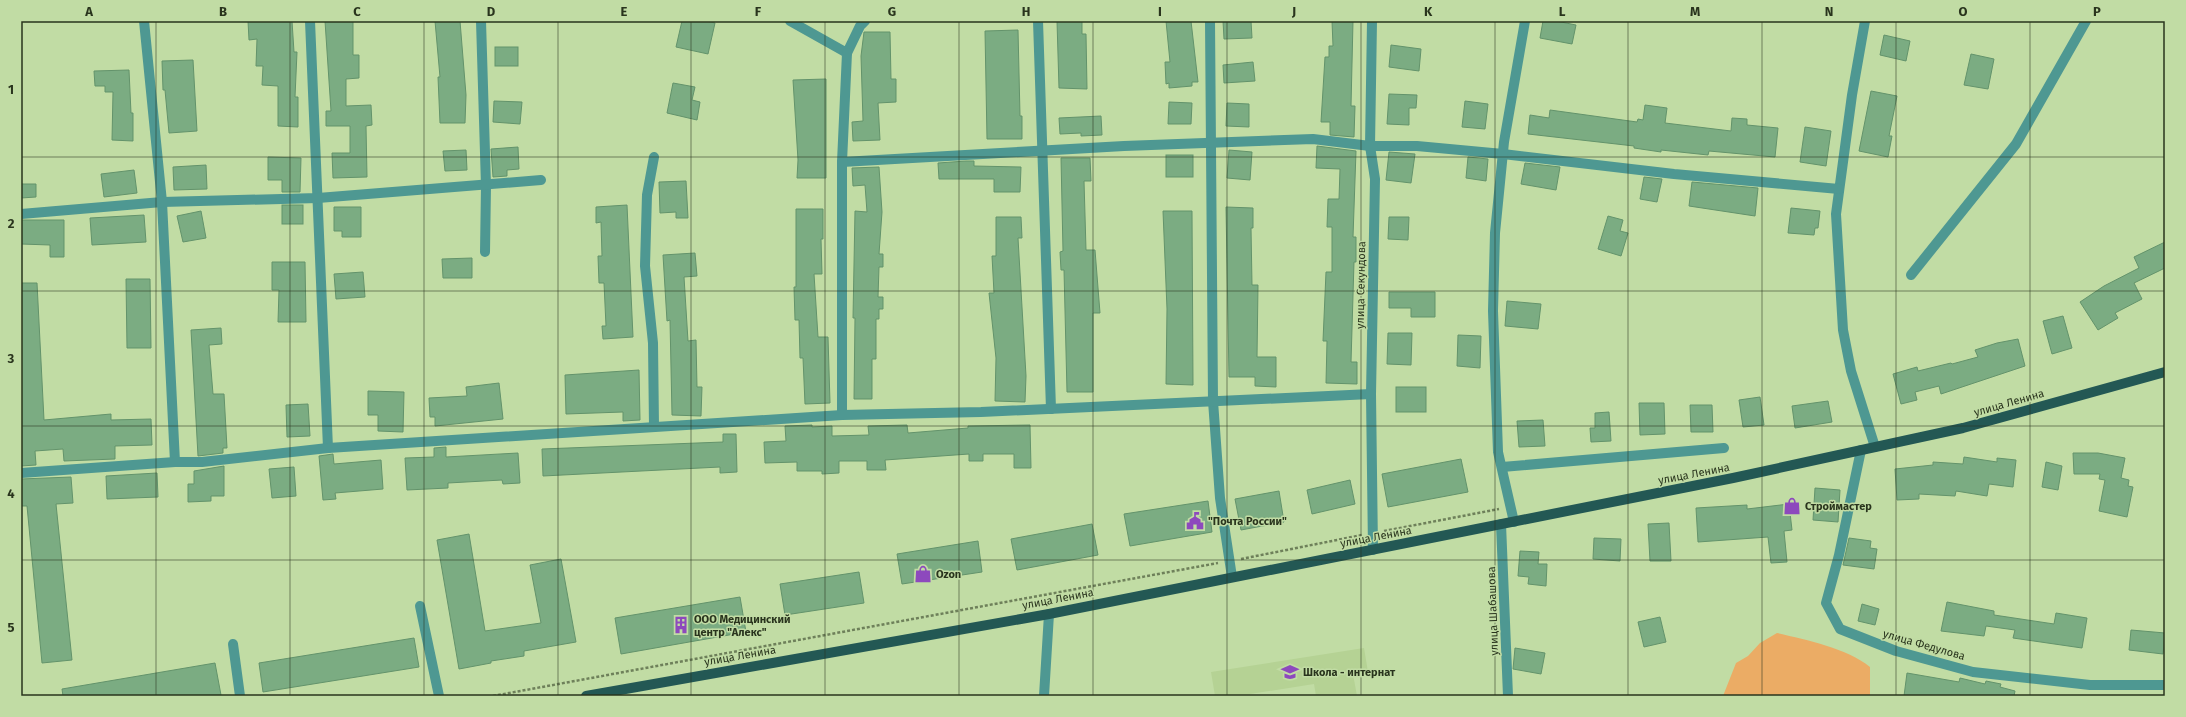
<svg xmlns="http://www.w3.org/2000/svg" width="2186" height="717" font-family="'Fira Sans',sans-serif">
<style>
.built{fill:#b5d294}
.green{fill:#ebac65}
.building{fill:#7bac82;stroke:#63936b}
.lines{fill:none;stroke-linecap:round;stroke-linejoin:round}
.path{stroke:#6e805a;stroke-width:2.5;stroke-dasharray:3 2;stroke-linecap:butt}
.minor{stroke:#4e9892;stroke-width:10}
.major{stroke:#235854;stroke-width:10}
.grid{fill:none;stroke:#29341d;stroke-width:1;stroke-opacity:0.55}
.labels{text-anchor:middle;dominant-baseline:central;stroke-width:3;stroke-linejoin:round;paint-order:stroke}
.street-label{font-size:11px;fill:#29341d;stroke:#c1dca4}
.poi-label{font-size:11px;font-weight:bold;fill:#29341d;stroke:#c1dca4;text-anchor:start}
.neatline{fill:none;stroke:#29341d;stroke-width:1.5}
.grid-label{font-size:13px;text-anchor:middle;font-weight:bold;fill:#29341d}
</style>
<rect width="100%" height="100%" fill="#c1dca4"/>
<path class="built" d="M 1364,648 L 1368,672 L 1353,674 L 1357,696 L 1316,696 L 1314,684 L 1250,694 L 1250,696 L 1215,696 L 1211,672 Z"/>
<path class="green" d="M 1777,633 C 1806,640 1847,648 1870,667 L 1870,696 L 1723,696 L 1736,663 L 1748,656 L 1760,643 Z"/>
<g class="building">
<path d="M 248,21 L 292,21 L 294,52 L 297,52 L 295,97 L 298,97 L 298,127 L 278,126 L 278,86 L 262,85 L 263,66 L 256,66 L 257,39 L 249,40 Z"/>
<path d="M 325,21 L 353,21 L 353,55 L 359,55 L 359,78 L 346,79 L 346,106 L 371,105 L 372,125 L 366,126 L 367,177 L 333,178 L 332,153 L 350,153 L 350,126 L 326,126 L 326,111 L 331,111 Z"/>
<path d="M 435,21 L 460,21 L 466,95 L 465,123 L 440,123 L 438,77 L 440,77 Z"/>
<path d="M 682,21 L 706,21 L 715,23 L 708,54 L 676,47 Z"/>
<path d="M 1057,21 L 1082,21 L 1082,34 L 1086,34 L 1087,89 L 1059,88 Z"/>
<path d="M 1166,21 L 1191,21 L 1198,82 L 1192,82 L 1192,86 L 1169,88 L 1169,83 L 1166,84 L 1165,62 L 1170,62 Z"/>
<path d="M 1223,21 L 1251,21 L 1252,38 L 1224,39 Z"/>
<path d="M 1332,21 L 1353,21 L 1351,106 L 1355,106 L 1354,137 L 1330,135 L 1330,122 L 1321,122 L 1325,57 L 1329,57 L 1329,46 L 1333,46 Z"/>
<path d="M 1543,21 L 1556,21 L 1576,25 L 1572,44 L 1540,38 Z"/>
<path d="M 1018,30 L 1020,116 L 1022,116 L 1022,139 L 987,139 L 985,31 Z"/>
<path d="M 864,32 L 890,32 L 891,79 L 896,79 L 896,102 L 878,103 L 880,140 L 853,141 L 852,122 L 863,121 L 861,56 Z"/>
<path d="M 1884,35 L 1910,41 L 1906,61 L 1880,55 Z"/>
<path d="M 1391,45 L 1421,49 L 1419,71 L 1389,67 Z"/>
<rect x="495" y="47" width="23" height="19"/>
<path d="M 1971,54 L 1994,59 L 1988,89 L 1964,85 Z"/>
<path d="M 193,60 L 197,131 L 169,133 L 165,90 L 163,90 L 162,61 Z"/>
<path d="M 1253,62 L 1255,81 L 1224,83 L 1223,65 Z"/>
<path d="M 129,70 L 131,113 L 133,113 L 133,141 L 112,140 L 113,92 L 105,92 L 105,86 L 95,86 L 94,71 Z"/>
<path d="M 826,79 L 826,178 L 797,178 L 798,160 L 793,80 Z"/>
<path d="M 673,83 L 695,87 L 692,100 L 700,102 L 697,120 L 667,113 Z"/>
<path d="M 1871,91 L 1897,96 L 1889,136 L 1892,136 L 1888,157 L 1859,151 Z"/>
<path d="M 1389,94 L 1417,95 L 1416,108 L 1409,108 L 1409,125 L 1387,124 Z"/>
<path d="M 494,101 L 522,102 L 520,124 L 493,122 Z"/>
<path d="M 1465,101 L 1488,104 L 1485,129 L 1462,127 Z"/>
<path d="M 1169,102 L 1192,103 L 1191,124 L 1168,124 Z"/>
<path d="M 1227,103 L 1249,104 L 1249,127 L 1226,126 Z"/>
<path d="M 1645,105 L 1667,108 L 1665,123 L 1731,131 L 1732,118 L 1747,119 L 1747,125 L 1778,128 L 1775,157 L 1709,151 L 1708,155 L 1661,150 L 1661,152 L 1634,148 L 1634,146 L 1528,134 L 1530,115 L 1549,118 L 1550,110 L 1637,122 L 1638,119 L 1643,120 Z"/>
<path d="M 1101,116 L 1102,135 L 1081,136 L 1081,133 L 1060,134 L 1059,118 Z"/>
<path d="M 1805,127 L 1831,131 L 1826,166 L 1800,162 Z"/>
<path d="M 1317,146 L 1356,151 L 1353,237 L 1356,237 L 1356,262 L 1354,262 L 1351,362 L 1357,362 L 1357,384 L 1326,383 L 1327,341 L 1323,341 L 1326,272 L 1332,272 L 1332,227 L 1327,227 L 1328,199 L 1339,199 L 1340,169 L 1316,168 Z"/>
<path d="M 518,147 L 519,169 L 507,170 L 507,176 L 493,177 L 491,149 Z"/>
<path d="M 466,150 L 467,170 L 445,171 L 443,151 Z"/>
<path d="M 1229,150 L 1252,152 L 1250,180 L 1227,178 Z"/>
<path d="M 1389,152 L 1415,154 L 1411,183 L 1386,180 Z"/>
<rect x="1166" y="155" width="27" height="22"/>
<path d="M 268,157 L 301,158 L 300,192 L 282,192 L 282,180 L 268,180 Z"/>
<path d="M 1468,157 L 1488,159 L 1486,181 L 1466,178 Z"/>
<path d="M 1061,158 L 1090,158 L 1091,181 L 1084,181 L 1086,250 L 1095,250 L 1100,313 L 1093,313 L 1093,392 L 1067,392 L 1064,270 L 1061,270 L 1060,252 L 1063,251 Z"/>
<path d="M 966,161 L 974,161 L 974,166 L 1021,167 L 1020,192 L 994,192 L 994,179 L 939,179 L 938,163 Z"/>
<path d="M 1525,163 L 1560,167 L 1556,190 L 1521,184 Z"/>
<path d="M 206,165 L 207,189 L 174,190 L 173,167 Z"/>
<path d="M 879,167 L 882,212 L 879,254 L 883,254 L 883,267 L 879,267 L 878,297 L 883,297 L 883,309 L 879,309 L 879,319 L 876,319 L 876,359 L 872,359 L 872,399 L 854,399 L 855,318 L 853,318 L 855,211 L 867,212 L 865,185 L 853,186 L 852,168 Z"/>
<path d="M 134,170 L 137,193 L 104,197 L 101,174 Z"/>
<path d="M 1644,177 L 1662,179 L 1657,202 L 1640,199 Z"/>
<path d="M 686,181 L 688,218 L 676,218 L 676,212 L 660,213 L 659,182 Z"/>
<path d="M 1692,182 L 1758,188 L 1755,216 L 1689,206 Z"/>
<path d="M 21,184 L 36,184 L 36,197 L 21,198 Z"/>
<rect x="282" y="205" width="21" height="19"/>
<path d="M 627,205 L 633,337 L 603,339 L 602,326 L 606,326 L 604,283 L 599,283 L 598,256 L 602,256 L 601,222 L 596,223 L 596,207 Z"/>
<path d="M 334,207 L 361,207 L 361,237 L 342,237 L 342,231 L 334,231 Z"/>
<path d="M 1226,207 L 1253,208 L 1253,228 L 1251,228 L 1252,285 L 1258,285 L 1257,357 L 1276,357 L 1276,387 L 1255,386 L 1255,377 L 1229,377 Z"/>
<path d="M 1791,208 L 1820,211 L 1818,228 L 1815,228 L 1814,235 L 1788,233 Z"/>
<path d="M 796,209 L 823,209 L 823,239 L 821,239 L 822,274 L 814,274 L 818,337 L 828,337 L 830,403 L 805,404 L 803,358 L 800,358 L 799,320 L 795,320 L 794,287 L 796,287 Z"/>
<path d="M 201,211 L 206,238 L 183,242 L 177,216 Z"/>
<path d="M 1163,211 L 1192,211 L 1193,385 L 1166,384 L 1167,309 Z"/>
<path d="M 144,215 L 146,242 L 92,245 L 90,218 Z"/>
<path d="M 1608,216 L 1623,220 L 1620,231 L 1628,233 L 1621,256 L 1598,249 Z"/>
<path d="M 996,217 L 1021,217 L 1022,238 L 1018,238 L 1026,376 L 1025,402 L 995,401 L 996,358 L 989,293 L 994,293 L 992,256 L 996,256 Z"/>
<path d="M 1389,217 L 1409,217 L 1408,240 L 1388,239 Z"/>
<path d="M 21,220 L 64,220 L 64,257 L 50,257 L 50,245 L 21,244 Z"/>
<path d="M 2165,242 L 2165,268 L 2134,283 L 2142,299 L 2115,313 L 2118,318 L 2098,330 L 2080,302 L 2104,286 L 2139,268 L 2134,257 Z"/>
<path d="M 695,253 L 697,276 L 684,277 L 688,341 L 696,340 L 697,387 L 702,387 L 701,416 L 672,415 L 670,320 L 667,321 L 663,255 Z"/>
<path d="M 472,258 L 472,278 L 443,278 L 442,259 Z"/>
<path d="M 272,262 L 305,262 L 306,322 L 278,322 L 279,290 L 272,290 Z"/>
<path d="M 363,272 L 365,297 L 336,299 L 334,274 Z"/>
<path d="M 126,279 L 150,279 L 151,348 L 127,348 Z"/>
<path d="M 21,283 L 37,283 L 44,420 L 111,414 L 111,420 L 151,419 L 152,445 L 115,446 L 115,459 L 64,461 L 63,449 L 35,451 L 36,465 L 21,466 Z"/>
<path d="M 1389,292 L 1435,292 L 1435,317 L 1411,317 L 1411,308 L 1389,308 Z"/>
<path d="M 1507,301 L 1541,304 L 1538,329 L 1505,326 Z"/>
<path d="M 2063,316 L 2072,348 L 2052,354 L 2043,321 Z"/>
<path d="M 221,328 L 222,344 L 209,345 L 213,394 L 224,394 L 227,448 L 223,448 L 223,453 L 198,456 L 191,330 Z"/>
<path d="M 1388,333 L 1412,333 L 1411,365 L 1387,364 Z"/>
<path d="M 1458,335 L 1481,336 L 1480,368 L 1457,366 Z"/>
<path d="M 2018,339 L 2025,366 L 1941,394 L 1939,386 L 1915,392 L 1917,400 L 1901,404 L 1893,374 L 1917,367 L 1918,371 L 1951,363 L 1952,364 L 1978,357 L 1975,350 L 1997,343 Z"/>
<path d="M 639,370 L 640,420 L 623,421 L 623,412 L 566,414 L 565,375 Z"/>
<path d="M 499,383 L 503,419 L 435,426 L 435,417 L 430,417 L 429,398 L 467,396 L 466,387 Z"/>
<rect x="1396" y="387" width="30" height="25"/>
<path d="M 368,391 L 404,392 L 403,432 L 378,431 L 378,415 L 368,415 Z"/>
<path d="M 1760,397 L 1764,425 L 1743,427 L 1739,400 Z"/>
<path d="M 1828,401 L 1832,422 L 1795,428 L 1792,406 Z"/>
<path d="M 1639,403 L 1664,403 L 1665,434 L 1640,435 Z"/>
<path d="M 308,404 L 310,436 L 287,437 L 286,405 Z"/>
<path d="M 1690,405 L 1712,405 L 1713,432 L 1691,432 Z"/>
<path d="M 1609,412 L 1611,441 L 1591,442 L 1590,428 L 1595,428 L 1595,413 Z"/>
<path d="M 1543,420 L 1545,446 L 1519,447 L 1517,421 Z"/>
<path d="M 812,425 L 812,427 L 832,426 L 832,436 L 869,435 L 868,426 L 907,425 L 908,433 L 968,428 L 968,426 L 1030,425 L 1031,468 L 1014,468 L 1014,454 L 983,454 L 983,461 L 969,461 L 969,454 L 885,460 L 886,470 L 867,470 L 867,461 L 839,461 L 839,473 L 822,474 L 822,471 L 797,471 L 797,462 L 765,463 L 764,442 L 786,441 L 785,426 Z"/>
<path d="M 723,434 L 736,434 L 737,472 L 720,473 L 720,467 L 543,476 L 542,449 L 723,442 Z"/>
<path d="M 446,447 L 446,457 L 518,453 L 520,483 L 503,484 L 502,480 L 448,483 L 448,488 L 407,490 L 405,458 L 434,457 L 434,448 Z"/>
<path d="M 2073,453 L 2098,453 L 2125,458 L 2121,478 L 2129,480 L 2128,486 L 2133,487 L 2127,517 L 2099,511 L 2105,480 L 2099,479 L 2100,474 L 2074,474 Z"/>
<path d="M 333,454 L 334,464 L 381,460 L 383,489 L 335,493 L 336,499 L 323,500 L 319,456 Z"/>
<path d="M 1964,457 L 1997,462 L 1997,458 L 2016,460 L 2013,487 L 1989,484 L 1987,496 L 1956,491 L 1955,496 L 1919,494 L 1919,499 L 1897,500 L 1895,469 L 1933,465 L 1933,462 L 1963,464 Z"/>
<path d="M 1461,459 L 1468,492 L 1388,507 L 1382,474 Z"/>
<path d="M 2046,462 L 2062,466 L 2058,490 L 2042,487 Z"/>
<path d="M 224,466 L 224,496 L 211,496 L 211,501 L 188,502 L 188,484 L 194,484 L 194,471 Z"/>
<path d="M 294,467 L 296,496 L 272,498 L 269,469 Z"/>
<path d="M 157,473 L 158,497 L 107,499 L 106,476 Z"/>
<path d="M 71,477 L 73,503 L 56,504 L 72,660 L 42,663 L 27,506 L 21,506 L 21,479 Z"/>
<path d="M 1350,480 L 1355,504 L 1312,514 L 1307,490 Z"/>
<path d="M 1815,488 L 1840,490 L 1838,522 L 1813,520 Z"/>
<path d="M 1279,491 L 1284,522 L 1241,530 L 1235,499 Z"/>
<path d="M 1208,501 L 1212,532 L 1130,546 L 1124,514 Z"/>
<path d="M 1789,504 L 1792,530 L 1784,531 L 1787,562 L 1771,563 L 1768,537 L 1698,542 L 1696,508 L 1747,505 L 1747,509 Z"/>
<path d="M 1669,523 L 1671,561 L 1650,561 L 1648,524 Z"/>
<path d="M 1092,524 L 1098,555 L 1017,570 L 1011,539 Z"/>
<path d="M 469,534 L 485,631 L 541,623 L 530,565 L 561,559 L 576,642 L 524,651 L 524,656 L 491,661 L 491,663 L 459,669 L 437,540 Z"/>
<path d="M 1594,538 L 1621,539 L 1620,561 L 1593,559 Z"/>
<path d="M 1849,538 L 1871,541 L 1870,548 L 1877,549 L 1874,569 L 1843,565 Z"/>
<path d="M 978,541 L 982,572 L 902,584 L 897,554 Z"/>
<path d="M 1520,551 L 1539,552 L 1538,564 L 1547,564 L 1546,586 L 1528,584 L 1529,577 L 1518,576 Z"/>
<path d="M 859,572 L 864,603 L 785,615 L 780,584 Z"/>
<path d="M 740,597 L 746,632 L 621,654 L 615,618 Z"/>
<path d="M 1947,602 L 1994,611 L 1994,615 L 2054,624 L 2056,613 L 2087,618 L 2082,648 L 2013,638 L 2015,630 L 1986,626 L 1984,636 L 1941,631 Z"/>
<path d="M 1862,604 L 1879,609 L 1875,625 L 1858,621 Z"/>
<path d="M 1660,617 L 1666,642 L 1644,647 L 1638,622 Z"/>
<path d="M 2131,630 L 2165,633 L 2163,654 L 2129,650 Z"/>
<path d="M 414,638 L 419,667 L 263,692 L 259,663 Z"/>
<path d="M 1515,648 L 1545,653 L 1541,674 L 1513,669 Z"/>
<path d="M 215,663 L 221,695 L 63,696 L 62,689 Z"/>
<path d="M 1907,673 L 1959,682 L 1960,678 L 1985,684 L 1986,681 L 2001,684 L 2000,687 L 2015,691 L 2014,696 L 1904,696 Z"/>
</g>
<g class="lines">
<g class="path">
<path d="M 1384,531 L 1499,509"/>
<path d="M 1241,559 L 1362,535"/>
<path d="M 493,696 L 1218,563"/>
</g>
<g class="minor">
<path d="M 144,21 L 162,202 L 175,462"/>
<path d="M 310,21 L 328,448"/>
<path d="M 481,21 L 486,186 L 485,252"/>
<path d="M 790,21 L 847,53 L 860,26 L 865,21"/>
<path d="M 1038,21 L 1051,409"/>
<path d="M 1210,21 L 1213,401 L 1220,498 L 1232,577"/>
<path d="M 1372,21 L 1370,146 L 1375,179 L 1371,394 L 1373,550"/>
<path d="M 1865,21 L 1852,95 L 1836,214 L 1843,330 L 1851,371 L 1875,447"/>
<path d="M 654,157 L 647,195 L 645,266 L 653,343 L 654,427"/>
<path d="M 842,162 L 1124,146 L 1313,139 L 1370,146 L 1417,146 L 1503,154 L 1674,174 L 1839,189"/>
<path d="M 21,214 L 162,202 L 318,198 L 541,180"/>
<path d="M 1911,275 L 2016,144 L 2086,21"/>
<path d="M 842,415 L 842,162 L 847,53"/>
<path d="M 1861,450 L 1839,555 L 1826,603 L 1840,629 L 1896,651 L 1973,672 L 2090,685 L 2165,685"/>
<path d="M 1502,467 L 1724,448"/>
<path d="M 21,473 L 175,462 L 202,462 L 328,448 L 842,415 L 981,412 L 1371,394"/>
<path d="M 1514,522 L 1498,452 L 1493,311 L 1495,233 L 1504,142 L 1525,21"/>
<path d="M 1501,524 L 1508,696"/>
<path d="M 420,606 L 439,696"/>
<path d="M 233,644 L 240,696"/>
<path d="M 1044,696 L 1049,614"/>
</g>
<path class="major" d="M 586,696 L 1049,614 L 1733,478 L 1963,428 L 2165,372"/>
</g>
<path class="grid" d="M 156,21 L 156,696M 290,21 L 290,696M 424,21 L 424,696M 558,21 L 558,696M 691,21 L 691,696M 825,21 L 825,696M 959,21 L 959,696M 1093,21 L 1093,696M 1227,21 L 1227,696M 1361,21 L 1361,696M 1495,21 L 1495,696M 1628,21 L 1628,696M 1762,21 L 1762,696M 1896,21 L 1896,696M 2030,21 L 2030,696M 21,157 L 2165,157M 21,291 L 2165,291M 21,426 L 2165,426M 21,560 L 2165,560"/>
<defs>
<g id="shop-bare" transform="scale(1.38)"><path d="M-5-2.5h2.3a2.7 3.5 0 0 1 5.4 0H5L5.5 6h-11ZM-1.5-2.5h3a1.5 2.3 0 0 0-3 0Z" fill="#8d49bd" stroke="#c1dca4" stroke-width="2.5" paint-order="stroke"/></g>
<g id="civic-bare" transform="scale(1.38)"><path d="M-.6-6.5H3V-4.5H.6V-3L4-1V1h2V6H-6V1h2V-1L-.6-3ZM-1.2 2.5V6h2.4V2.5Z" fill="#8d49bd" stroke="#c1dca4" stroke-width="2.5" paint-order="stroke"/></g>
<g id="building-bare" transform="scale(1.38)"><path d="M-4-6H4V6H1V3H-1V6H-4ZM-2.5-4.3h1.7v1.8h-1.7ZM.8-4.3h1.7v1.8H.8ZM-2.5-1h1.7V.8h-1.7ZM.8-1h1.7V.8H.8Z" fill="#8d49bd" stroke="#c1dca4" stroke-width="2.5" paint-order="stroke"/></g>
<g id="school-bare" transform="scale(1.38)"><path d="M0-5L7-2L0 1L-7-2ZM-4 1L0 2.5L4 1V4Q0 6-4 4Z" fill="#8d49bd" stroke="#c1dca4" stroke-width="2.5" paint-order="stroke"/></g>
</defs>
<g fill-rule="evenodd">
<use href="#shop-bare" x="1792" y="506"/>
<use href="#civic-bare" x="1195" y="521"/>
<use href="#shop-bare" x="923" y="574"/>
<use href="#building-bare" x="681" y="625"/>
<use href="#school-bare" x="1290" y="672"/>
</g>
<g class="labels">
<g class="street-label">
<text transform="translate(1361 285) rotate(-89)">улица Секундова</text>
<text transform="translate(2009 403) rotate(-16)">улица Ленина</text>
<text transform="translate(1694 474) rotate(-11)">улица Ленина</text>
<text transform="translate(1376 537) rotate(-11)">улица Ленина</text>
<text transform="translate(1058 599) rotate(-11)">улица Ленина</text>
<text transform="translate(1493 611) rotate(-92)">улица Шабашова</text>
<text transform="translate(1924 645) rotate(16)">улица Федулова</text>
<text transform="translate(740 656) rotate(-10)">улица Ленина</text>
</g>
<g class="poi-label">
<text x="1805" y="506">Строймастер</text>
<text x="1208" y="521">"Почта России"</text>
<text x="936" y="574">Ozon</text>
<text x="694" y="619">ООО Медицинский<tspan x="694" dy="13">центр "Алекс"</tspan></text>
<text x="1303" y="672">Школа - интернат</text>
</g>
</g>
<rect width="2186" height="717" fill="none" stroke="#c1dca4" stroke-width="44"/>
<rect x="22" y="22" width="2142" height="673" class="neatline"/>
<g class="grid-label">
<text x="89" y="16">A</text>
<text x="223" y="16">B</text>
<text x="357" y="16">C</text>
<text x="491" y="16">D</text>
<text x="624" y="16">E</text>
<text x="758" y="16">F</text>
<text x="892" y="16">G</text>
<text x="1026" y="16">H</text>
<text x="1160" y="16">I</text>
<text x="1294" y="16">J</text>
<text x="1428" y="16">K</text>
<text x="1562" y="16">L</text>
<text x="1695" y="16">M</text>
<text x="1829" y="16">N</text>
<text x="1963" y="16">O</text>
<text x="2097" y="16">P</text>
<text x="11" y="94">1</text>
<text x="11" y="228">2</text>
<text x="11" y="363">3</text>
<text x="11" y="498">4</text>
<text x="11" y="632">5</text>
</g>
</svg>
